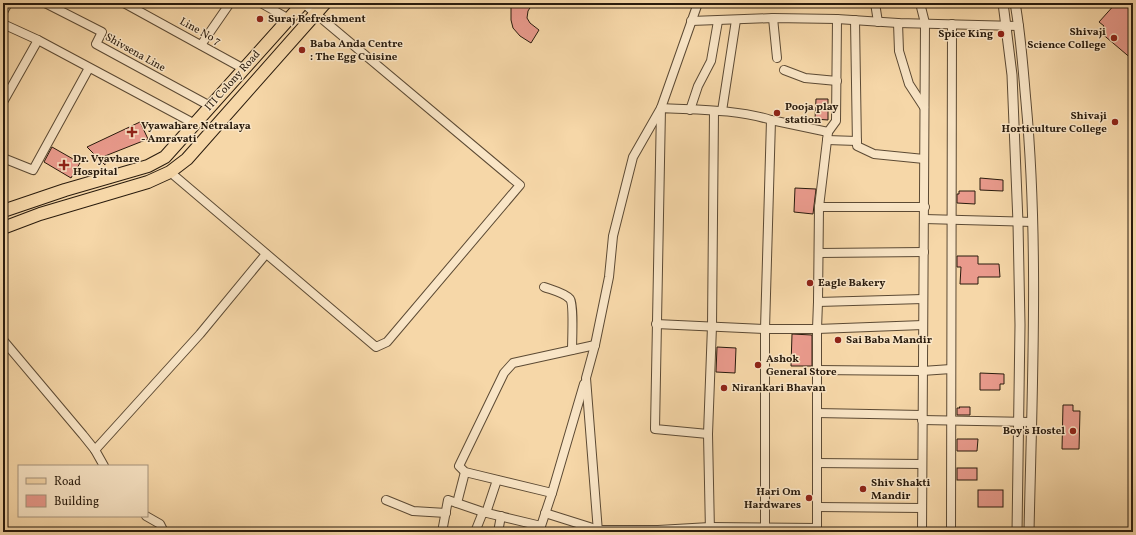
<svg xmlns="http://www.w3.org/2000/svg" width="1136" height="535" font-family="Vollkorn,serif">
<style>
.building{fill:#e99a8c;stroke:#291b0d}
.lines{fill:none;stroke-linecap:round;stroke-linejoin:round}
.minor-casing{stroke:#5c4a34;stroke-width:10}
.tertiary-casing{stroke:#5c4a34;stroke-width:11}
.primary-casing{stroke:#291b0d;stroke-width:14}
.minor{stroke:#f9e5c6;stroke-width:8}
.tertiary{stroke:#f9e5c6;stroke-width:9}
.primary{stroke:#f6d7a8;stroke-width:12}
.poi-dot{fill:#8f2418;stroke:#f9e5c6;stroke-width:1.5}
.labels{text-anchor:middle;dominant-baseline:central;stroke-width:3;stroke-linejoin:round;paint-order:stroke}
.poi-label{font-size:11px;font-weight:bold;fill:#291b0d;stroke:#f9e5c6;text-anchor:start}
.street-label{font-size:11px;fill:#291b0d;stroke:#f9e5c6}
</style>
<rect width="100%" height="100%" fill="#f6d7a8"/>
<filter id="stains"><feTurbulence type="fractalNoise" baseFrequency=".005" numOctaves="4"/><feColorMatrix values="0 0 0 0 .2 0 0 0 0 .09 0 0 0 0 .02 0 0 0 .5 -.17"/></filter>
<radialGradient id="worn" r=".72"><stop offset=".6" stop-color="#630" stop-opacity="0"/><stop offset="1" stop-color="#630" stop-opacity=".3"/></radialGradient>
<g class="building">
<path d="M 511,3 L 533,3 L 528,11 L 527,18 L 530,23 L 539,30 L 531,43 L 520,36 L 513,28 L 511,20 Z"/>
<path d="M 1116,3 L 1133,3 L 1133,60 L 1100,32 L 1104,26 L 1099,22 Z"/>
<path d="M 816,99 L 828,99 L 828,120 L 815,119 Z"/>
<path d="M 140,122 L 148,139 L 105,156 L 105,165 L 87,147 Z"/>
<path d="M 52,147 L 80,163 L 71,178 L 44,162 Z"/>
<path d="M 980,178 L 1003,180 L 1003,191 L 980,190 Z"/>
<path d="M 795,188 L 816,189 L 813,214 L 794,212 Z"/>
<path d="M 959,191 L 975,191 L 975,204 L 957,203 L 957,194 L 959,194 Z"/>
<path d="M 957,256 L 978,256 L 978,264 L 999,264 L 1000,277 L 978,277 L 978,284 L 960,284 L 961,267 L 957,267 Z"/>
<path d="M 792,334 L 812,335 L 812,366 L 791,366 Z"/>
<path d="M 717,347 L 736,348 L 735,373 L 716,372 Z"/>
<path d="M 980,373 L 1004,374 L 1004,384 L 1000,384 L 1000,390 L 980,390 Z"/>
<path d="M 1063,405 L 1073,405 L 1073,411 L 1080,411 L 1079,449 L 1062,449 Z"/>
<path d="M 959,407 L 970,407 L 970,415 L 957,415 L 957,408 L 960,408 Z"/>
<path d="M 957,439 L 978,439 L 977,451 L 957,451 Z"/>
<rect x="957" y="468" width="20" height="12"/>
<rect x="978" y="490" width="25" height="17"/>
</g>
<g class="lines">
<g class="minor-casing">
<g id="minor">
<path d="M 45,3 L 102,32 L 96,44 L 210,106"/>
<path d="M 124,3 L 244,69"/>
<path d="M 261,3 L 289,19"/>
<path d="M 875,3 L 878,22"/>
<path d="M 920,3 L 925,23 C 924,193 923,362 922,532"/>
<path d="M 3,12 L 8,3"/>
<path d="M 773,18 L 777,58"/>
<path d="M 855,20 L 857,146 L 874,154 L 924,159"/>
<path d="M 691,21 L 773,18 L 837,19 L 898,23 L 1019,26"/>
<path d="M 898,23 L 899,51 L 909,84 L 924,107"/>
<path d="M 3,24 L 38,40 L 195,124"/>
<path d="M 201,45 L 230,3"/>
<path d="M 784,70 L 805,78 L 837,81"/>
<path d="M 3,102 L 38,40"/>
<path d="M 690,110 L 698,86 L 711,61 L 718,21"/>
<path d="M 722,111 L 736,20"/>
<path d="M 771,120 L 828,132"/>
<path d="M 827,140 L 857,141"/>
<path d="M 3,158 L 33,170 L 89,68"/>
<path d="M 170,172 L 376,347 L 387,342 L 520,185 L 303,3"/>
<path d="M 819,207 L 925,207"/>
<path d="M 924,219 L 1033,222"/>
<path d="M 819,253 L 924,252"/>
<path d="M 544,287 C 552,290 565,293 570,299 C 574,304 572,341 572,350"/>
<path d="M 818,302 L 923,299"/>
<path d="M 656,324 L 765,329 L 817,329 L 923,325"/>
<path d="M 3,340 L 83,435 L 95,450 L 104,466"/>
<path d="M 817,370 L 922,371 L 951,369"/>
<path d="M 817,413 L 922,415"/>
<path d="M 922,420 L 1031,422"/>
<path d="M 708,434 L 655,429 L 661,108 C 697,110 736,109 771,120 L 765,329 L 765,532"/>
<path d="M 95,450 L 200,334 L 266,254"/>
<path d="M 817,463 L 922,464"/>
<path d="M 552,493 L 465,472 L 459,466 L 504,373 L 513,363 L 595,345"/>
<path d="M 386,500 L 413,511 L 446,513"/>
<path d="M 457,503 L 465,472"/>
<path d="M 818,507 L 922,508"/>
<path d="M 486,513 L 497,480"/>
<path d="M 545,513 L 599,530 L 658,530 L 710,527 L 817,528"/>
<path d="M 146,516 L 160,524 L 164,532"/>
<path d="M 442,532 L 448,500 L 483,512 L 541,526"/>
<path d="M 475,532 L 483,512"/>
<path d="M 498,532 L 501,516"/>
<path d="M 539,532 L 552,493 L 584,384"/>
<path d="M 598,532 L 586,378 L 595,345 L 609,277 L 613,236 L 633,157 L 661,108 L 698,3"/>
<path d="M 710,532 L 708,434 L 712,326 L 714,111"/>
<path d="M 817,532 L 817,329 L 818,302 L 819,207 L 828,132 L 836,121 L 837,19"/>
<path d="M 951,532 L 952,24"/>
</g>
</g>
<g class="tertiary-casing">
<g id="tertiary">
<path d="M 1003,3 L 1012,75 L 1018,223 L 1020,325 L 1017,532"/>
<path d="M 1015,3 C 1021,36 1023,69 1026,102 C 1039,245 1032,389 1029,532"/>
</g>
</g>
<g class="primary-casing">
<g id="primary">
<path d="M 3,211 L 65,190 L 148,166 L 165,157 L 303,3"/>
<path d="M 3,228 L 40,214 L 148,182 L 170,172 L 187,159 L 325,3"/>
</g>
</g>
<use href="#minor" class="minor"/>
<use href="#tertiary" class="tertiary"/>
<use href="#primary" class="primary"/>
</g>
<g class="poi-dot">
<circle cx="260" cy="19" r="4"/>
<circle cx="1001" cy="34" r="4"/>
<circle cx="1114" cy="38" r="4"/>
<circle cx="302" cy="50" r="4"/>
<circle cx="777" cy="113" r="4"/>
<circle cx="1115" cy="122" r="4"/>
<path d="M130 126h4v4h4v4h-4v4h-4v-4h-4v-4h4z"/>
<path d="M62 159h4v4h4v4h-4v4h-4v-4h-4v-4h4z"/>
<circle cx="810" cy="283" r="4"/>
<circle cx="838" cy="340" r="4"/>
<circle cx="758" cy="365" r="4"/>
<circle cx="724" cy="388" r="4"/>
<circle cx="1073" cy="431" r="4"/>
<circle cx="863" cy="489" r="4"/>
<circle cx="809" cy="498" r="4"/>
</g>
<g class="labels">
<g class="poi-label">
<text x="268" y="19">Suraj Refreshment</text>
<text x="1106" y="32" text-anchor="end">Shivaji<tspan x="1106" dy="13">Science College</tspan></text>
<text x="993" y="34" text-anchor="end">Spice King</text>
<text x="310" y="44">Baba Anda Centre<tspan x="310" dy="13">: The Egg Cuisine</tspan></text>
<text x="785" y="107">Pooja play<tspan x="785" dy="13">station</tspan></text>
<text x="1107" y="116" text-anchor="end">Shivaji<tspan x="1107" dy="13">Horticulture College</tspan></text>
<text x="141" y="126">Vyawahare Netralaya<tspan x="141" dy="13">- Amravati</tspan></text>
<text x="73" y="159">Dr. Vyavhare<tspan x="73" dy="13">Hospital</tspan></text>
<text x="818" y="283">Eagle Bakery</text>
<text x="846" y="340">Sai Baba Mandir</text>
<text x="766" y="359">Ashok<tspan x="766" dy="13">General Store</tspan></text>
<text x="732" y="388">Nirankari Bhavan</text>
<text x="1065" y="431" text-anchor="end">Boy's Hostel</text>
<text x="871" y="483">Shiv Shakti<tspan x="871" dy="13">Mandir</tspan></text>
<text x="801" y="492" text-anchor="end">Hari Om<tspan x="801" dy="13">Hardwares</tspan></text>
</g>
<g class="street-label">
<text transform="translate(200 32) rotate(29)">Line No 7</text>
<text transform="translate(135 53) rotate(29)">Shivsena Line</text>
<text transform="translate(233 81) rotate(-48)">ITI Colony Road</text>
</g>
</g>
<rect width="1136" height="535" fill="none" stroke="#f6d7a8" stroke-width="16"/>
<rect x="4" y="4" width="1128" height="527" fill="none" stroke="#291b0d" stroke-width="2"/>
<rect x="8" y="8" width="1120" height="519" fill="none" stroke="#291b0d"/>
<rect x="18" y="465" width="130" height="52" fill="#f9e5c6" stroke="#a6947c"/>
<rect x="26" y="478" width="20" height="6" fill="#f6d7a8" stroke="#a6947c"/>
<text x="54" y="485" font-size="12" fill="#291b0d">Road</text>
<rect x="26" y="495" width="20" height="12" fill="#e99a8c" stroke="#a6947c"/>
<text x="54" y="505" font-size="12" fill="#291b0d">Building</text>
<rect width="100%" height="100%" filter="url(#stains)"/>
<rect width="100%" height="100%" fill="url(#worn)"/>
</svg>
